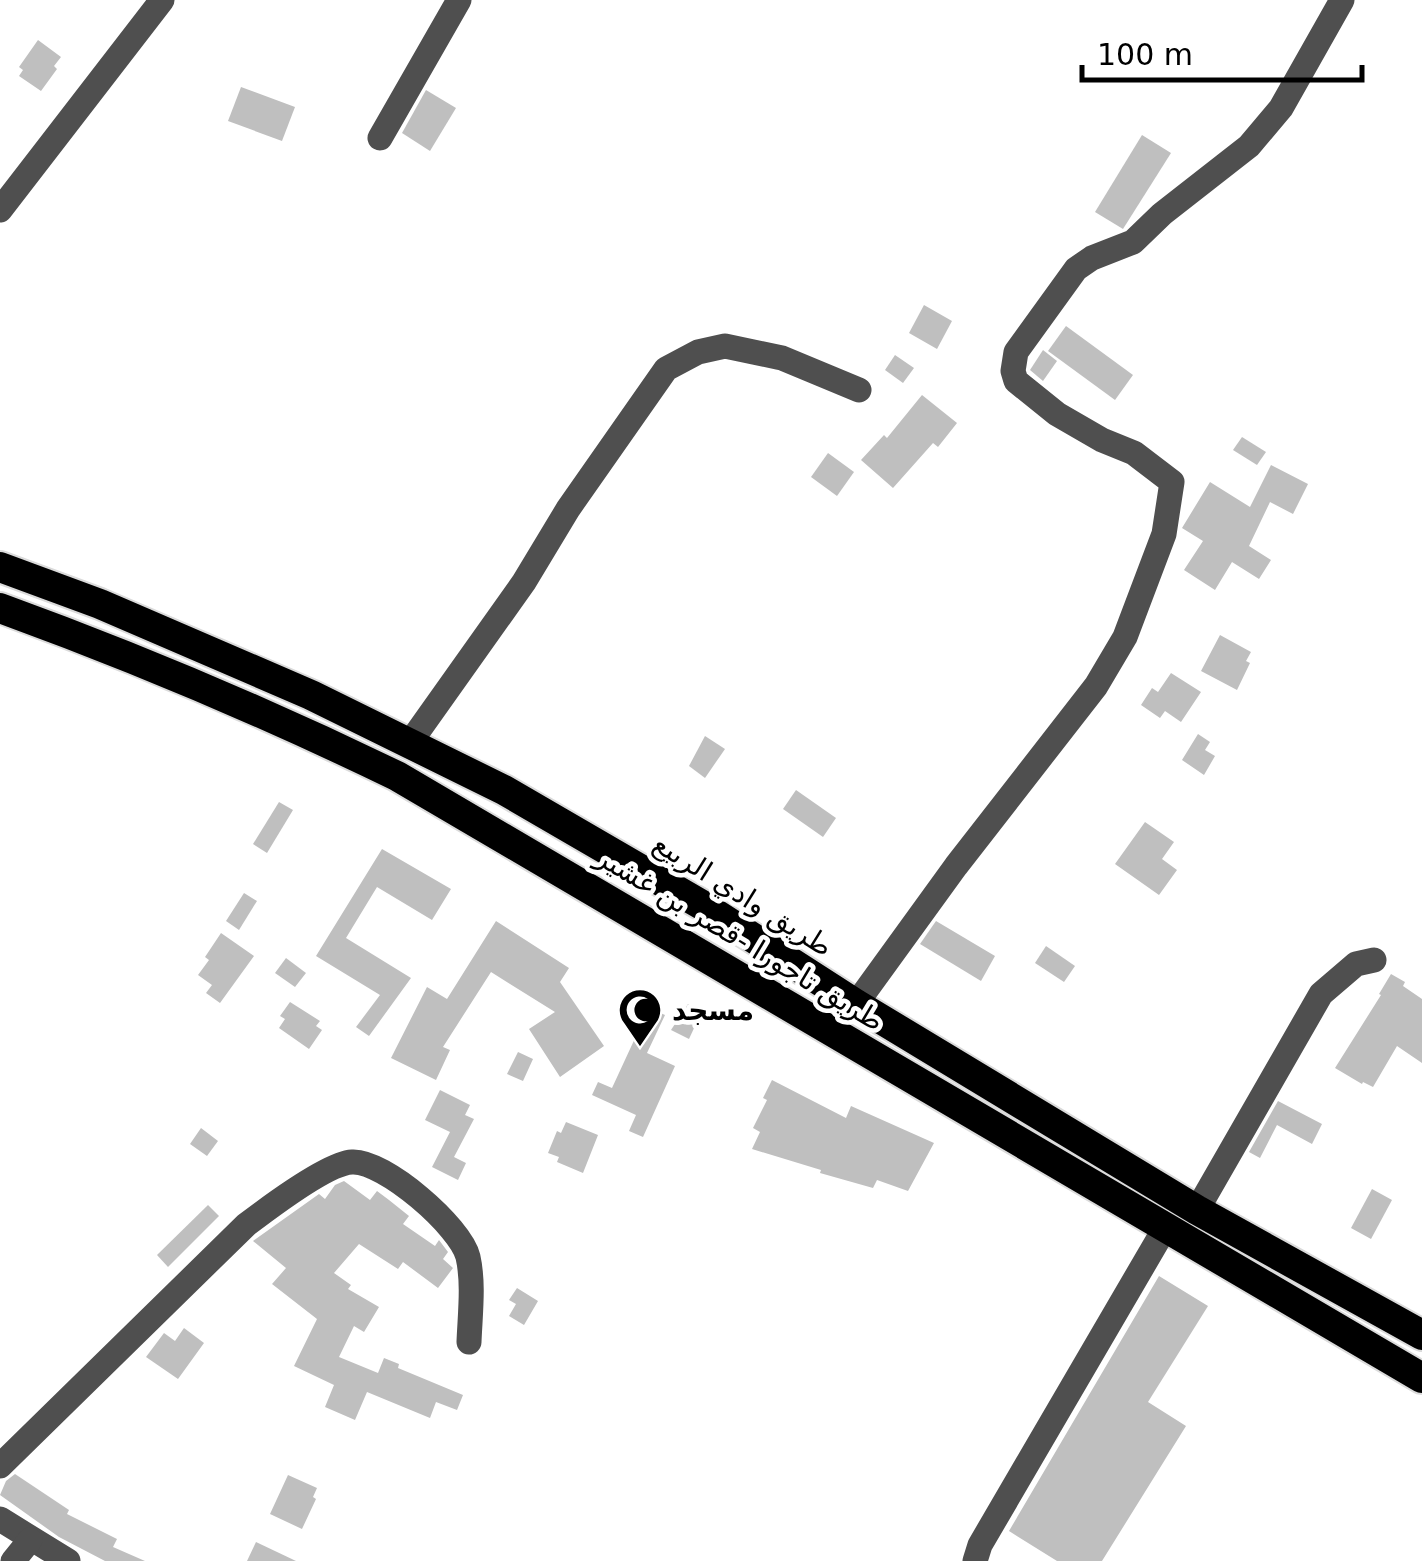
<svg xmlns="http://www.w3.org/2000/svg" width="1422" height="1561" font-family="'DejaVu Sans','Noto Sans Arabic',sans-serif">
<style>
.building{fill:#bfbfbf}
.lines{fill:none;stroke-linecap:round;stroke-linejoin:round}
.highway-casing{stroke:#dbdbdb;stroke-width:34}
.minor{stroke:#4f4f4f;stroke-width:25}
.highway{stroke:#000;stroke-width:30}
.labels{text-anchor:middle;dominant-baseline:central;stroke-width:9;stroke-linejoin:round;paint-order:stroke}
.street-label{font-size:28px;fill:#000;stroke:#fff}
.poi-label{font-size:28px;font-weight:bold;fill:#000;stroke:#fff;text-anchor:start}
</style>
<rect width="100%" height="100%" fill="#fff"/>
<g class="building">
<path d="M 38,40 L 61,57 L 54,66 L 57,69 L 41,91 L 19,76 L 23,70 L 19,67 Z"/>
<path d="M 241,87 L 295,107 L 282,141 L 228,121 Z"/>
<path d="M 426,90 L 456,108 L 430,151 L 402,133 Z"/>
<path d="M 1142,135 L 1171,153 L 1123,229 L 1095,212 Z"/>
<path d="M 924,305 L 952,321 L 937,349 L 909,333 Z"/>
<path d="M 1066,326 L 1133,375 L 1115,400 L 1048,351 Z"/>
<path d="M 1043,350 L 1057,361 L 1043,381 L 1030,370 Z"/>
<path d="M 895,355 L 914,368 L 903,383 L 885,370 Z"/>
<path d="M 922,395 L 957,423 L 938,447 L 933,443 L 893,488 L 861,460 L 884,435 L 887,438 Z"/>
<path d="M 1242,437 L 1266,452 L 1257,465 L 1233,450 Z"/>
<path d="M 828,453 L 854,472 L 837,496 L 811,477 Z"/>
<path d="M 1271,465 L 1308,484 L 1293,514 L 1270,502 L 1249,546 L 1271,560 L 1259,579 L 1232,562 L 1215,590 L 1184,570 L 1203,541 L 1182,528 L 1210,482 L 1250,507 Z"/>
<path d="M 1220,635 L 1251,652 L 1246,661 L 1250,663 L 1237,690 L 1201,671 Z"/>
<path d="M 1171,673 L 1201,692 L 1181,722 L 1165,711 L 1160,718 L 1141,705 L 1152,688 L 1158,692 Z"/>
<path d="M 1198,734 L 1210,742 L 1205,750 L 1215,756 L 1204,775 L 1182,760 Z"/>
<path d="M 705,736 L 725,749 L 705,778 L 689,766 Z"/>
<path d="M 796,790 L 836,818 L 823,837 L 783,809 Z"/>
<path d="M 279,802 L 293,810 L 267,853 L 253,844 Z"/>
<path d="M 1145,822 L 1174,842 L 1162,859 L 1177,870 L 1159,895 L 1115,864 Z"/>
<path d="M 382,849 L 451,889 L 432,920 L 377,887 L 346,938 L 411,978 L 369,1036 L 356,1027 L 380,995 L 316,956 Z"/>
<path d="M 244,893 L 257,901 L 239,930 L 226,921 Z"/>
<path d="M 496,921 L 569,968 L 560,982 L 604,1046 L 560,1077 L 529,1029 L 555,1012 L 491,972 L 443,1047 L 450,1050 L 436,1080 L 391,1058 L 427,987 L 447,999 Z"/>
<path d="M 936,921 L 995,956 L 981,981 L 920,944 Z"/>
<path d="M 221,933 L 254,956 L 220,1003 L 206,993 L 212,985 L 198,975 L 209,960 L 205,957 Z"/>
<path d="M 1046,946 L 1075,966 L 1064,982 L 1035,963 Z"/>
<path d="M 286,958 L 306,973 L 295,987 L 275,973 Z"/>
<path d="M 1391,974 L 1405,982 L 1403,986 L 1422,999 L 1422,1063 L 1397,1046 L 1373,1087 L 1363,1082 L 1362,1084 L 1335,1068 L 1381,995 L 1379,994 Z"/>
<path d="M 290,1002 L 320,1021 L 316,1026 L 322,1030 L 309,1049 L 279,1028 L 285,1019 L 280,1016 Z"/>
<path d="M 688,1004 L 701,1013 L 689,1039 L 671,1030 Z"/>
<path d="M 649,1008 L 665,1015 L 647,1053 L 675,1066 L 643,1137 L 629,1131 L 636,1115 L 592,1095 L 598,1082 L 612,1088 Z"/>
<path d="M 518,1052 L 533,1059 L 523,1081 L 507,1074 Z"/>
<path d="M 772,1080 L 846,1118 L 851,1106 L 934,1143 L 908,1191 L 877,1180 L 873,1188 L 820,1173 L 821,1170 L 752,1149 L 760,1132 L 753,1128 L 767,1100 L 763,1098 Z"/>
<path d="M 440,1090 L 470,1105 L 465,1115 L 474,1119 L 454,1157 L 466,1163 L 458,1180 L 432,1167 L 450,1132 L 425,1120 Z"/>
<path d="M 1278,1101 L 1322,1124 L 1312,1144 L 1277,1125 L 1260,1158 L 1249,1152 Z"/>
<path d="M 566,1122 L 598,1135 L 583,1173 L 557,1162 L 559,1157 L 548,1153 L 557,1131 L 561,1133 Z"/>
<path d="M 201,1128 L 218,1141 L 207,1156 L 190,1144 Z"/>
<path d="M 344,1181 L 370,1200 L 377,1191 L 389,1200 L 409,1216 L 403,1224 L 435,1246 L 439,1240 L 448,1252 L 443,1259 L 453,1268 L 438,1288 L 403,1262 L 398,1269 L 359,1244 L 334,1273 L 351,1285 L 348,1289 L 379,1307 L 364,1332 L 354,1326 L 339,1357 L 378,1373 L 384,1358 L 399,1364 L 398,1368 L 463,1395 L 457,1410 L 436,1402 L 430,1418 L 367,1392 L 355,1420 L 325,1407 L 334,1385 L 294,1366 L 317,1319 L 272,1284 L 286,1268 L 253,1241 L 319,1194 L 325,1199 L 335,1185 Z"/>
<path d="M 1372,1189 L 1392,1200 L 1371,1239 L 1351,1228 Z"/>
<path d="M 208,1205 L 219,1216 L 168,1267 L 157,1255 Z"/>
<path d="M 1159,1276 L 1208,1306 L 1148,1402 L 1186,1426 L 1102,1561 L 1057,1561 L 1009,1531 Z"/>
<path d="M 517,1288 L 538,1301 L 524,1325 L 509,1316 L 516,1304 L 509,1300 Z"/>
<path d="M 184,1328 L 204,1343 L 178,1379 L 146,1357 L 164,1333 L 175,1341 Z"/>
<path d="M 15,1474 L 69,1510 L 67,1514 L 117,1539 L 113,1547 L 145,1561 L 105,1561 L 59,1537 L 0,1495 L 6,1481 Z"/>
<path d="M 288,1475 L 317,1488 L 313,1497 L 316,1499 L 302,1529 L 270,1514 Z"/>
<path d="M 256,1542 L 296,1561 L 247,1561 Z"/>
</g>
<g class="lines">
<g class="highway-casing">
<g id="highway">
<path d="M 0,567 L 100,604 L 311,695 L 504,790 L 702,905 L 856,1004 L 1197,1210 L 1422,1335"/>
<path d="M 0,608 C 135,657 267,713 397,776 L 1422,1378"/>
</g>
</g>
<g class="minor">
<path d="M 380,138 L 459,0"/>
<path d="M 0,210 L 162,0"/>
<path d="M 409,744 L 524,582 L 568,509 L 666,369 L 698,352 L 725,346 L 782,358 L 859,390"/>
<path d="M 856,1004 L 956,866 L 1096,686 L 1125,637 L 1164,534 L 1172,482 L 1134,453 L 1102,440 L 1057,414 L 1016,381 L 1013,371 L 1016,352 L 1076,269 L 1092,258 L 1133,242 L 1162,214 L 1249,146 L 1281,108 L 1342,0"/>
<path d="M 1197,1210 L 1321,994 L 1356,964 L 1374,960"/>
<path d="M 0,1466 L 246,1225 C 267,1209 328,1163 352,1162 C 384,1160 461,1227 468,1257 C 474,1284 470,1315 469,1342"/>
<path d="M 0,1519 L 68,1561"/>
<path d="M 13,1561 L 30,1540"/>
<path d="M 975,1561 L 980,1545 L 1165,1228"/>
</g>
<use href="#highway" class="highway"/>
</g>
<defs>
<g id="mosque-pin" transform="scale(2.25)"><path d="M0 17L-7.5 6A9.5 9.5 0 1 1 7.5 6Z" fill="#000" stroke="#fff"/><path d="M3.5-4.9A6 6 0 1 0 3.5 4.9A5 5 0 1 1 3.5-4.9Z" fill="#fff"/></g>
</defs>
<g fill-rule="evenodd">
<use href="#mosque-pin" x="640" y="1010"/>
</g>
<g class="labels">
<g class="street-label">
<text transform="translate(743 895) rotate(32)">طريق وادي الربيع</text>
<text transform="translate(740 939) rotate(31)">طريق تاجورا -قصر بن غشير</text>
</g>
<g class="poi-label">
<text x="672" y="1010">مسجد</text>
</g>
</g>
<path d="M1082 65v15h280v-15" fill="none" stroke="#000000" stroke-width="5"/>
<text x="1097" y="65" font-size="30" fill="#000000" stroke="#ffffff" stroke-width="8" paint-order="stroke">100 m</text>
</svg>
